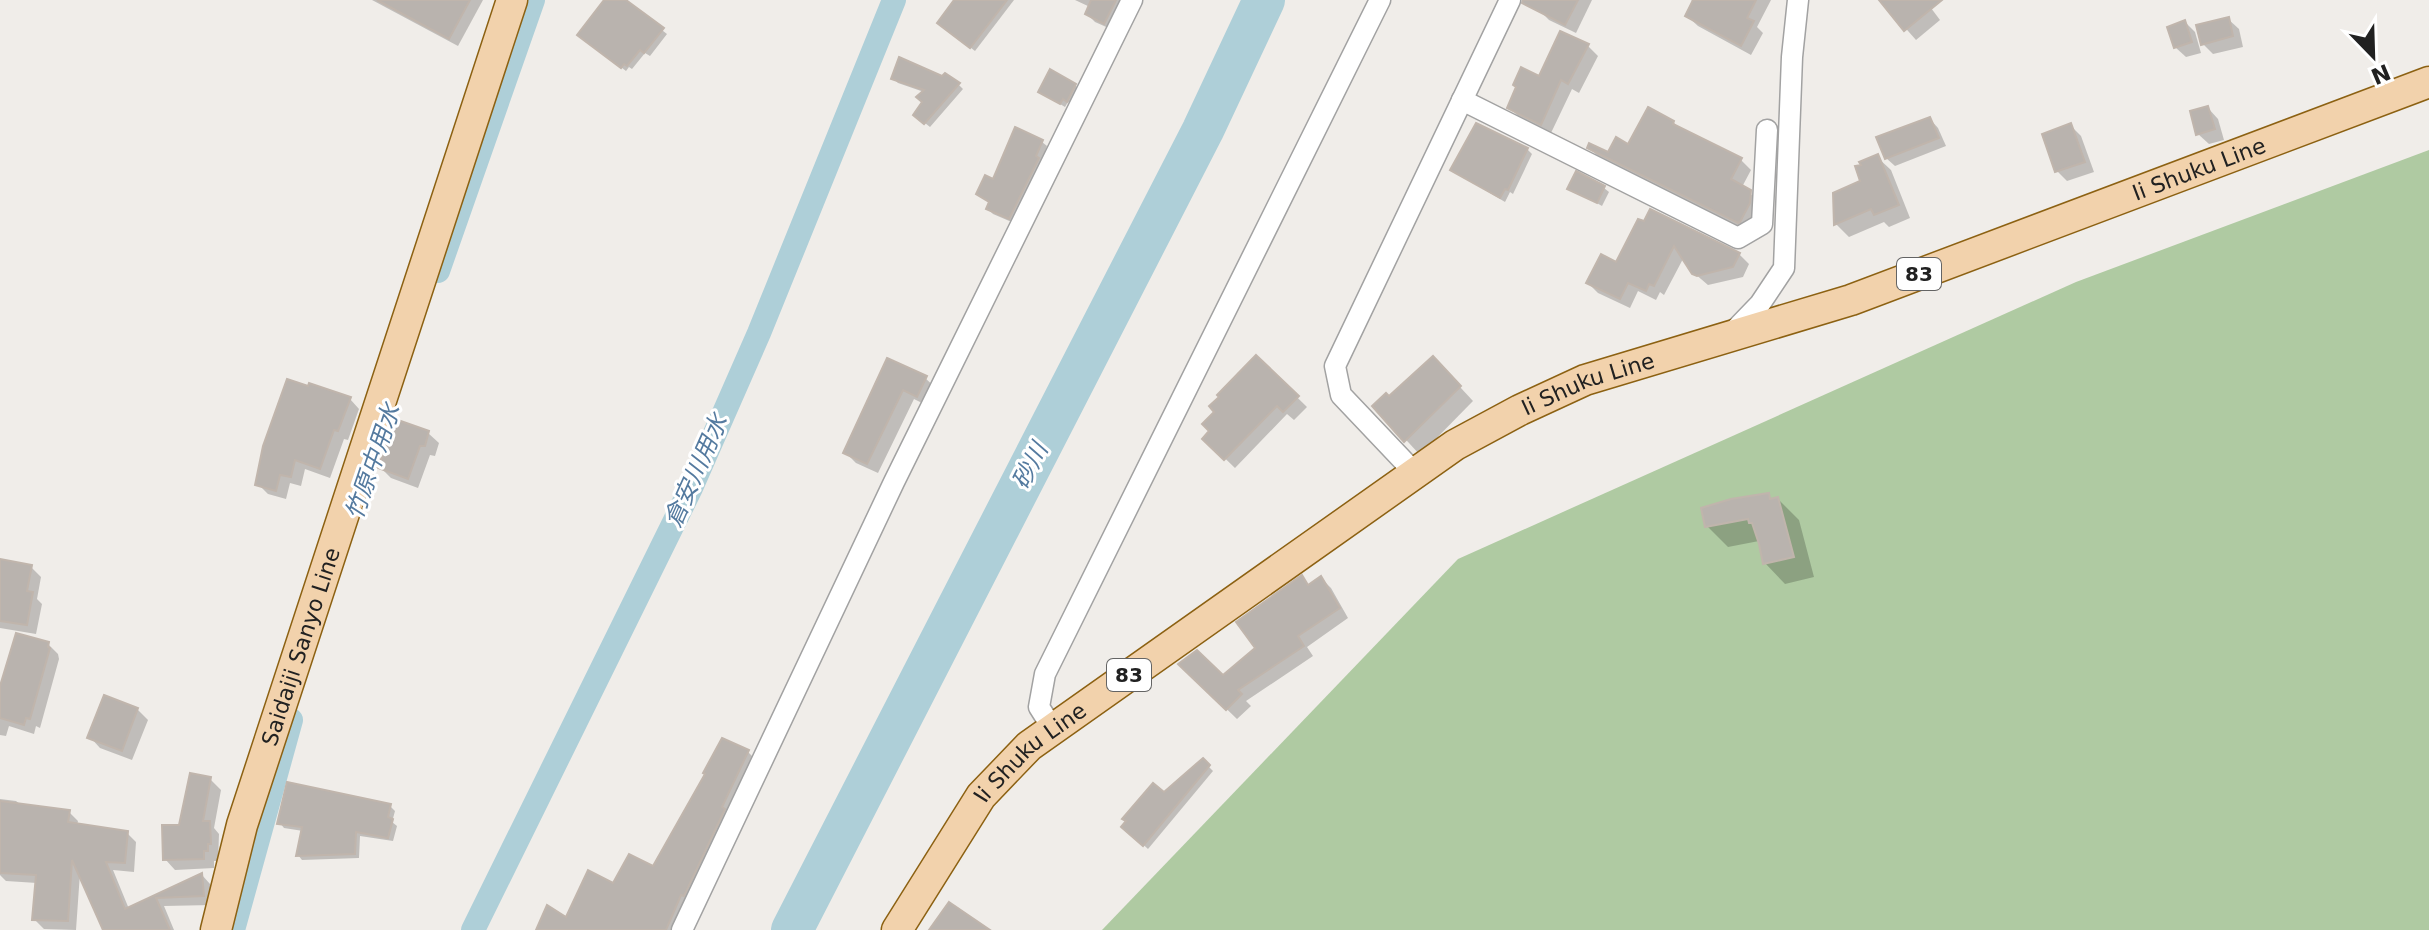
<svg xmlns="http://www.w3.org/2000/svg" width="2429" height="930" font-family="'DejaVu Sans','Noto Sans JP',sans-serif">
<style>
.forest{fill:#afcaa2}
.shadow{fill:#0003}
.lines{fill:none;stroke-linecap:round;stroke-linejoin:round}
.canal{stroke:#aecfd8;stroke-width:24}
.river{stroke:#aecfd8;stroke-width:42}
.building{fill:#b9b3ae;stroke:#c0b5ac;stroke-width:2}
.minor-casing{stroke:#a2a2a2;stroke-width:23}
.primary-casing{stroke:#8c6112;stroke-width:33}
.minor{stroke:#fff;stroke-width:20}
.primary{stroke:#f2d2ac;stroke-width:30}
.labels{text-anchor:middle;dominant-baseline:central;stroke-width:6;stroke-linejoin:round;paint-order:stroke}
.shield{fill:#fff;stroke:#646464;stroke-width:2}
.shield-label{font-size:20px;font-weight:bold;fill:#212121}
.street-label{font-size:22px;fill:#212121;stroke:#fff}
.water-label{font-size:24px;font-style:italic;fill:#547a9f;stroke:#fff}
</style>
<rect width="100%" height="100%" fill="#f0ede9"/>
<path class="forest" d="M 2429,150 L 2429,930 L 1102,930 L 1458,559 L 2076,282 Z"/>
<g class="shadow">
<path d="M 372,0 L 483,0 L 458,46 Z"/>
<path d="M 607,0 L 623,0 L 667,34 L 650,56 L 645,53 L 632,69 L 629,67 L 626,71 L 585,39 Z"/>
<path d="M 957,0 L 1014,0 L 975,51 L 944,27 Z"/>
<path d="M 1075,0 L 1131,0 L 1113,30 L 1095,22 L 1087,14 L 1090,7 Z"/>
<path d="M 1535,0 L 1592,0 L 1576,33 L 1549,20 L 1539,10 Z"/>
<path d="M 1691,0 L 1771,0 L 1757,27 L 1763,33 L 1751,55 L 1698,26 L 1687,16 L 1695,2 Z"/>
<path d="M 1893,0 L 1925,0 L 1940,20 L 1916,40 L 1886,6 Z"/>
<path d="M 2228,19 L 2239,29 L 2243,47 L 2213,54 L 2203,44 Z"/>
<path d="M 2185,22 L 2195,32 L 2201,53 L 2186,57 L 2175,47 Z"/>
<path d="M 1588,46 L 1598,56 L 1579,93 L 1572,89 L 1551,133 L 1519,117 L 1509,107 L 1540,79 Z"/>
<path d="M 893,78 L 958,84 L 963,89 L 930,127 L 920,119 L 925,102 L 924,92 L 898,83 Z"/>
<path d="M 1075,85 L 1080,90 L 1072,105 L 1068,102 L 1065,107 L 1040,92 Z"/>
<path d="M 2208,108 L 2218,119 L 2224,140 L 2209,144 L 2198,134 Z"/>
<path d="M 1930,119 L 1938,128 L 1946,146 L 1895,166 L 1886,158 Z"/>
<path d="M 1673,122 L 1681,130 L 1741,160 L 1751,170 L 1742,187 L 1760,202 L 1748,232 L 1600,158 L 1589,148 L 1609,155 Z"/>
<path d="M 2071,126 L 2081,136 L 2094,172 L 2067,181 L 2057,171 Z"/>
<path d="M 1042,142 L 1047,146 L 1035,180 L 1014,223 L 993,214 L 988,209 L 990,203 L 983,198 L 994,181 Z"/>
<path d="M 1527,149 L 1532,154 L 1513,194 L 1510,192 L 1505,202 L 1452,170 Z"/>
<path d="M 1877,157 L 1891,170 L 1910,218 L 1889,227 L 1884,222 L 1849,237 L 1836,224 Z"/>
<path d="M 1570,188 L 1604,188 L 1609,192 L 1602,206 Z"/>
<path d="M 1639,221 L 1739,254 L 1749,264 L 1743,277 L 1708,285 L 1694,273 L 1684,257 L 1664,295 L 1660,292 L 1656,300 L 1638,291 L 1630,308 L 1598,293 L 1588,283 L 1617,265 Z"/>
<path d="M 1256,357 L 1307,407 L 1294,420 L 1287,414 L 1235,468 L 1205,439 L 1212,432 Z"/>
<path d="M 888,361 L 925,378 L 936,388 L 928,406 L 914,399 L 878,473 L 856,463 L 846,453 Z"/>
<path d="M 1447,373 L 1473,401 L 1420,455 L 1375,406 Z"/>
<path d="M 309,389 L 350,399 L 359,409 L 348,440 L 344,439 L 330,478 L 305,469 L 301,486 L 290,483 L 286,499 L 268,494 L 258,484 Z"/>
<path d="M 428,433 L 439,443 L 435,456 L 430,455 L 418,488 L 391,478 L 380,467 Z"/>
<path d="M 1768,496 L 1773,500 L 1778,499 L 1799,520 L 1814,577 L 1785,584 L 1765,563 L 1759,541 L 1728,547 L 1707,526 Z"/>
<path d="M 0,561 L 31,567 L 41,577 L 37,599 L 42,604 L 36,634 L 0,628 Z"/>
<path d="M 1301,578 L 1309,586 L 1321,578 L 1331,588 L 1348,618 L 1307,647 L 1313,656 L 1246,701 L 1251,706 L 1237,719 L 1181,665 L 1223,678 L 1257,648 Z"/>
<path d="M 48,644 L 58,654 L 59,659 L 40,728 L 36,726 L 34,734 L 9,726 L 6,736 L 0,735 L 0,693 Z"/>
<path d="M 137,709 L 148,720 L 132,760 L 100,748 L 90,737 Z"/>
<path d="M 748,752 L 756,760 L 677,930 L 538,930 L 567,920 L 614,885 L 654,869 Z"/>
<path d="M 1203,761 L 1213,771 L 1148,849 L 1124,827 Z"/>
<path d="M 210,779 L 221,790 L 214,828 L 219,834 L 218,861 L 214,861 L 214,868 L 175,870 L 165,859 L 181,827 Z"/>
<path d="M 0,799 L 16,801 L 21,805 L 69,812 L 78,821 L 77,825 L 127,833 L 136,842 L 134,872 L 113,870 L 129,909 L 202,875 L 210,884 L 212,905 L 164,906 L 174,930 L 105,930 L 80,873 L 76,930 L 44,929 L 35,920 L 37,883 L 6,881 L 0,875 Z"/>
<path d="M 390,806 L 395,811 L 392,822 L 397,826 L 393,841 L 360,836 L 359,858 L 302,860 L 298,855 L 303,831 L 284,828 L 280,823 Z"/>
</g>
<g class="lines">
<g class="canal">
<path d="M 438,271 L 533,0"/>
<path d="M 233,930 L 291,720"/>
<path d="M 473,930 L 691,488 L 759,333 L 894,0"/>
</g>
<path class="river" d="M 792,930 L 1203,130 L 1264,0"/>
</g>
<g class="building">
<path d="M 377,0 L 470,0 L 449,39 Z"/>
<path d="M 604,0 L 626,0 L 664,28 L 644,53 L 640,50 L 627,66 L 624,64 L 621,68 L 577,35 Z"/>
<path d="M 954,0 L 1007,0 L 970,48 L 937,23 Z"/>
<path d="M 1091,0 L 1116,0 L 1104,24 L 1085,14 Z"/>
<path d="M 1523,0 L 1578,0 L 1565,25 L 1522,3 Z"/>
<path d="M 1693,0 L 1756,0 L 1747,18 L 1754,21 L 1741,46 L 1685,16 Z"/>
<path d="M 1879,0 L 1942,0 L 1904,31 Z"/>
<path d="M 2229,17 L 2233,36 L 2201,45 L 2196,25 Z"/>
<path d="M 2185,20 L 2192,42 L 2174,48 L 2167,27 Z"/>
<path d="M 1560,31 L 1589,44 L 1568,84 L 1561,80 L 1541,125 L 1507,108 L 1516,87 L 1513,85 L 1521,67 L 1539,76 Z"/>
<path d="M 899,57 L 942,76 L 945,73 L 960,83 L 924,124 L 913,115 L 922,102 L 916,97 L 924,90 L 891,79 Z"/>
<path d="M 1050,69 L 1076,84 L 1067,102 L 1063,99 L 1060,104 L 1038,92 Z"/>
<path d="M 2208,106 L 2215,129 L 2196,135 L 2190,111 Z"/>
<path d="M 1648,107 L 1674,121 L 1673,124 L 1742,158 L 1731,179 L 1751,190 L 1750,203 L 1740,222 L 1738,223 L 1587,148 L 1589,143 L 1608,152 L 1616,137 L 1628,144 Z"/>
<path d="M 1930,117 L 1939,138 L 1885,159 L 1876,137 Z"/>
<path d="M 1476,123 L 1528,148 L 1508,190 L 1505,189 L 1500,198 L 1450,170 Z"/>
<path d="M 2071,123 L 2085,162 L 2055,172 L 2042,134 Z"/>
<path d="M 1015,127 L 1043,140 L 1036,156 L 1039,158 L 1009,219 L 986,209 L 989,202 L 976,194 L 985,175 L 993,179 Z"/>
<path d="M 1878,154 L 1899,205 L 1874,215 L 1871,209 L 1834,225 L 1833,193 L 1860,181 L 1855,166 L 1861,165 L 1859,162 Z"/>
<path d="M 1576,171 L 1605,186 L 1597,203 L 1567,189 Z"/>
<path d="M 1650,209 L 1740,253 L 1733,267 L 1697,276 L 1692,274 L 1674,246 L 1654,286 L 1649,284 L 1646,291 L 1628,283 L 1620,299 L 1586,283 L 1601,254 L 1616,262 L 1638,219 L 1644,221 Z"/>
<path d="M 1256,355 L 1299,396 L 1283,412 L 1277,406 L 1224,460 L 1202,439 L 1209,431 L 1202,424 L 1214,412 L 1209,406 L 1219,397 L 1217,395 Z"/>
<path d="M 1433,356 L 1461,386 L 1404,442 L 1372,406 L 1386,393 L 1389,396 Z"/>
<path d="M 887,358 L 927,376 L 917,397 L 903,390 L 867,464 L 843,453 Z"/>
<path d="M 287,379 L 308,386 L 309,383 L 351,397 L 338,431 L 334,430 L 320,469 L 295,460 L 291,477 L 280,475 L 276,491 L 255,485 L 263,446 Z"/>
<path d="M 395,419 L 429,431 L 425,446 L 420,446 L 408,479 L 378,468 Z"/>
<path d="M 1769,493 L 1770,499 L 1778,497 L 1794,557 L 1763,564 L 1759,544 L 1752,523 L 1749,523 L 1748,519 L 1705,527 L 1701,508 L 1731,499 Z"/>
<path d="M 0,559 L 32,565 L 27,591 L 33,592 L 27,625 L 0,621 Z"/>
<path d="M 1302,575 L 1308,585 L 1321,576 L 1340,608 L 1298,636 L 1304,646 L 1238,690 L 1242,694 L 1226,710 L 1178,664 L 1197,650 L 1223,675 L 1255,648 L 1236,622 Z"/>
<path d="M 16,633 L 49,642 L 48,647 L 50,648 L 30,719 L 26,718 L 24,725 L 0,718 L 0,686 Z"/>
<path d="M 104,695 L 138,708 L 122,751 L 87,738 Z"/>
<path d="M 722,738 L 749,750 L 722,807 L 725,809 L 684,896 L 681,895 L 666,930 L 536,930 L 547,905 L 566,917 L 588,870 L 613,883 L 629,854 L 653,866 L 705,774 L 703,773 Z"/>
<path d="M 1203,758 L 1210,765 L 1143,846 L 1121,827 L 1126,821 L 1122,819 L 1153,783 L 1164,792 Z"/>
<path d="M 190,773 L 211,777 L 203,821 L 210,821 L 211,844 L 208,844 L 208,851 L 204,851 L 204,859 L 163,860 L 162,825 L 179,825 Z"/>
<path d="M 287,782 L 391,804 L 388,817 L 393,819 L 388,838 L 356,832 L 355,854 L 296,856 L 302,827 L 277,824 Z"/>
<path d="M 0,801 L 70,810 L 68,822 L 128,831 L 125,863 L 106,862 L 125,909 L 202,873 L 204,896 L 156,898 L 170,930 L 103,930 L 72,860 L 68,921 L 32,920 L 36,875 L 0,873 Z"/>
<path d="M 949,902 L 990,930 L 929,930 Z"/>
</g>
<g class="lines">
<g class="minor-casing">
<g id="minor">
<path d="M 1462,100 L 1738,238 L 1762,224 L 1767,130"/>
<path d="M 1732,333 L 1760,304 L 1784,268 L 1792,57 L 1798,0"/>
<path d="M 1415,473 L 1341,395 L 1335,366 L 1510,0"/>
<path d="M 1053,729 L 1039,707 L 1045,674 L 1380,0"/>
<path d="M 682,930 L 894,482 L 1132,0"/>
</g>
</g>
<g class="primary-casing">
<g id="primary">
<path id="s1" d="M 216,930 L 242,825 L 512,0"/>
<path id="s2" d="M 897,930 L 981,796 L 1029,746 L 1455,445 L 1520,410 L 1585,380 L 1851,300 L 2429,82"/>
</g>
</g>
<use href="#minor" class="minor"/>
<use href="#primary" class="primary"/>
</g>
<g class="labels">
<g class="shield">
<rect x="1897" y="258" width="44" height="32" rx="6"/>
<rect x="1107" y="659" width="44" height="32" rx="6"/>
</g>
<g class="shield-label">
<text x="1919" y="274">83</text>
<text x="1129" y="675">83</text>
</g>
<g class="street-label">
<text stroke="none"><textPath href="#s2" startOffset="1544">Ii Shuku Line</textPath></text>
<text stroke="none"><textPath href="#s2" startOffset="896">Ii Shuku Line</textPath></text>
<text stroke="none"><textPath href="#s1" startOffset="296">Saidaiji Sanyo Line</textPath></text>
<text stroke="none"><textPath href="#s2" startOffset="224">Ii Shuku Line</textPath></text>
</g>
<g class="water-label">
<text transform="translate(373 462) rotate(-71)">竹原中用水</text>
<text transform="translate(1030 466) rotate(-63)">砂川</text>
<text transform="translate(696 471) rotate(-66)">倉安川用水</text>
</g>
</g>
<g transform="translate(2373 56) rotate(157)" stroke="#ffffff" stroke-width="6" paint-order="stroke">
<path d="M0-6L14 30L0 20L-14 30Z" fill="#212121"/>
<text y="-12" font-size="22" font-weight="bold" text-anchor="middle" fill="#212121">N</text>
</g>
</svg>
